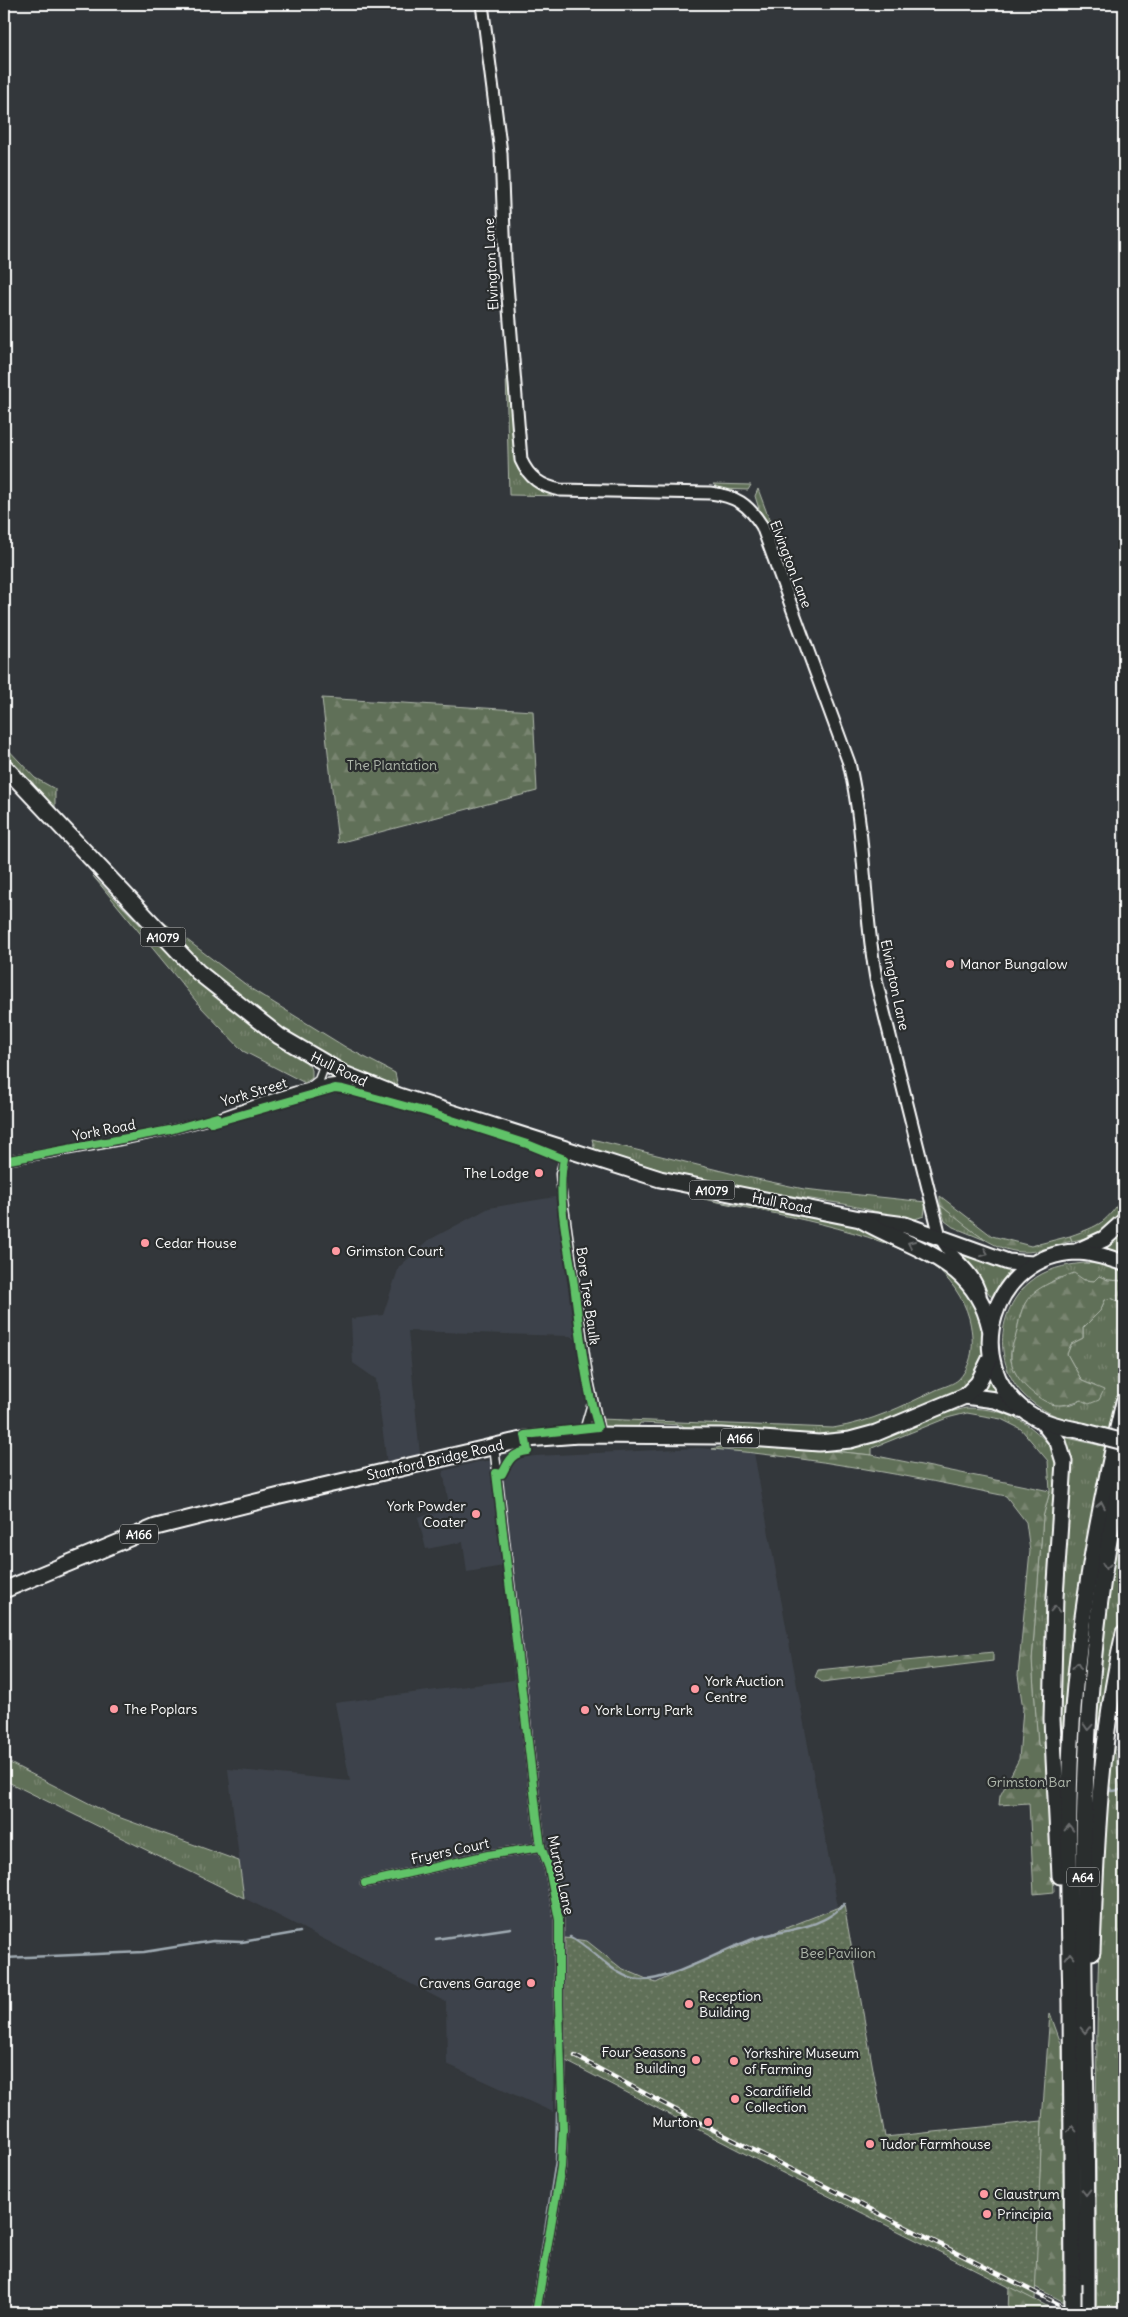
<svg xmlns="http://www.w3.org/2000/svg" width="1128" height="2317" font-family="Delius,sans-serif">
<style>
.built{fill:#3e434b}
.grass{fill:url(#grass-tufts);stroke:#b0b8ac}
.forest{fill:url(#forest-firs);stroke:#b0b8ac}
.park{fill:url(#park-dots);stroke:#b0b8ac}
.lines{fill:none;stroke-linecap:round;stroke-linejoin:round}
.stream{stroke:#a0abb3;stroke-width:2.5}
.street-casing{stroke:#fff;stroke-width:11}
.secondary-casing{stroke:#fff;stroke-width:15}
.highway-casing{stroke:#fff;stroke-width:19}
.street{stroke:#2a2d2e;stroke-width:8}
.secondary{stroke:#2a2d2e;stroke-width:11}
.highway{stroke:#2a2d2e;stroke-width:15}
.rail-casing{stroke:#fff;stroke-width:4.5}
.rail{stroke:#2a2d2e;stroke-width:2.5;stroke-dasharray:8;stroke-linecap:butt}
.highway-bridge-casing{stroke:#fff;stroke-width:19;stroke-linecap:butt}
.highway-bridge{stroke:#2a2d2e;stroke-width:15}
.cycleway-casing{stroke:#2a2d2e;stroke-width:11}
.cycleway{stroke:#61c268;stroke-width:8}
.oneway{stroke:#6a6c6d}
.poi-dot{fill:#ff9aa2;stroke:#2a2d2e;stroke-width:2}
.labels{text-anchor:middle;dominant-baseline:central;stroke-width:4.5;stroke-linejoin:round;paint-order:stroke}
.shield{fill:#2a2d2e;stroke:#bfc0c0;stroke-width:1}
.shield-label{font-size:12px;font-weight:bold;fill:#fff}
.street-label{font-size:14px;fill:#fff;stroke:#2a2d2e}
.park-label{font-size:14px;fill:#b0b8ac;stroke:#2a2d2e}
.poi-label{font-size:14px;fill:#fff;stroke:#2a2d2e;text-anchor:start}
</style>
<defs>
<pattern id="grass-tufts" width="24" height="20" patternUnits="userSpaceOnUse" patternTransform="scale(1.25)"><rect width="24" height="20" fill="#617058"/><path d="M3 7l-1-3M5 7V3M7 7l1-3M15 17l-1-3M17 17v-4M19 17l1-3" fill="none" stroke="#798571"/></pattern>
<pattern id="forest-firs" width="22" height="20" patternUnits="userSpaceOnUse" patternTransform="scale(1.25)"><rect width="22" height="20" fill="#617058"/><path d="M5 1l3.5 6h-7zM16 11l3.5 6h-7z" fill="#798571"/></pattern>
<pattern id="park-dots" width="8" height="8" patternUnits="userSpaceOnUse" patternTransform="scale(1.25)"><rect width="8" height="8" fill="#617058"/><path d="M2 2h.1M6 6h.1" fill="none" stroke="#798571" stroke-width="1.8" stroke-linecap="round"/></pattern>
</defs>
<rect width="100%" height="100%" fill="#33373b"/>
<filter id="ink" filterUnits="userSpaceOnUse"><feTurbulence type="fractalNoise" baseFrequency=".02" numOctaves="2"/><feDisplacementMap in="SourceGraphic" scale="10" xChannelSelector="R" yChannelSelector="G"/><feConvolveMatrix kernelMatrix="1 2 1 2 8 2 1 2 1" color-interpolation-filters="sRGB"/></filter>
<g filter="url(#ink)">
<g class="built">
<path d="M 555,1197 L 575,1339 L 570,1336 L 408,1331 L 420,1456 L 387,1464 L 376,1379 L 353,1363 L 351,1319 L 383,1315 L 399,1267 L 429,1240 L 489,1208 Z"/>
<path d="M 698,1448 L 754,1453 L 838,1908 L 692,1965 L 656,1983 L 621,1968 L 587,1941 L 554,1937 L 553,2112 L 447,2064 L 446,2002 L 244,1898 L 228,1769 L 350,1781 L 335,1703 L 514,1680 L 503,1566 L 467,1572 L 463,1542 L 426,1549 L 418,1517 L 450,1510 L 443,1471 L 478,1462 L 536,1456 Z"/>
</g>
<g class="grass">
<path d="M 506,372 L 511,386 L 514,442 L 543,490 L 565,496 L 509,495 Z"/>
<path d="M 713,484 L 751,485 L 748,490 L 720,489 Z"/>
<path d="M 758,489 L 777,540 L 759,509 L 755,496 Z"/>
<path d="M 4,745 L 35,778 L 55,789 L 55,810 L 158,918 L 253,990 L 347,1048 L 395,1073 L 399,1091 L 352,1070 L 258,1016 L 205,972 L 4,762 Z"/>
<path d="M 93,876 C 129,913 163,950 201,984 C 233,1013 270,1037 306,1062 L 312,1070 L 312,1078 L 305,1083 L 243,1051 L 200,1006 Z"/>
<path d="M 592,1139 L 738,1175 L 804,1189 L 926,1202 L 924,1216 L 912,1220 L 844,1204 L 700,1182 L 595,1151 Z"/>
<path d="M 1124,1195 L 1124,1213 C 1107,1232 1097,1236 1072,1241 L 1070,1236 C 1101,1225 1106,1223 1124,1195 Z"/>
<path d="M 704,1199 L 837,1221 L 880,1233 L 958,1274 L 985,1322 L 984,1360 L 978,1373 L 955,1392 L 869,1430 L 842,1437 L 689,1431 L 682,1425 L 640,1423 L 638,1427 L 624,1432 L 602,1426 L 600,1419 L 833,1428 C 871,1422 901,1407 936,1390 C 943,1387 954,1384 959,1379 C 975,1361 974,1339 969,1318 C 964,1299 949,1277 933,1266 C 874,1229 773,1214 704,1199 Z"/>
<path d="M 940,1205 L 985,1240 L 953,1227 L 945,1221 Z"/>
<path d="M 1124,1230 L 1124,1254 L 1101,1246 Z"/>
<path d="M 951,1246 L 1016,1270 L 994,1301 L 976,1274 Z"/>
<path d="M 1084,1263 L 1100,1264 L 1124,1272 L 1124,1284 L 1122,1281 L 1108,1280 L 1099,1276 L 1094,1281 C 1084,1280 1069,1276 1059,1278 C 1055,1279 1050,1283 1046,1285 C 1024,1298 1021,1308 1017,1331 C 1015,1342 1009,1348 1011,1361 C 1017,1387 1055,1417 1081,1400 C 1086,1397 1091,1390 1095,1386 L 1082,1381 L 1067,1354 L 1071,1344 L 1083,1338 L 1083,1328 L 1100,1311 L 1105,1300 L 1111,1298 L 1121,1303 L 1124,1301 L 1124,1382 L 1112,1429 C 1080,1425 1047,1418 1024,1395 C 993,1364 996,1310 1030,1282 C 1045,1269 1065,1265 1084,1263 Z"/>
<path d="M 989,1373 L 1003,1394 L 977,1390 Z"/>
<path d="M 966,1408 C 1009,1409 1031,1421 1057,1455 L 1046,1750 L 1038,1746 L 1032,1660 L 1043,1517 L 1050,1491 L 1048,1461 L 1021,1429 L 1001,1419 L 967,1413 L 947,1418 L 872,1448 L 872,1455 L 813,1449 L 875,1443 L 938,1415 Z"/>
<path d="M 1063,1437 L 1107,1447 L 1063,1798 L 1058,1744 Z"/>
<path d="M 1124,1491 L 1124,1613 L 1113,1664 L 1096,1783 L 1090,1787 L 1094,1723 L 1107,1589 Z"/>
<path d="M 1114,1742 L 1120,1790 L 1124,2012 L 1124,2313 L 1096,2313 C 1097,2167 1094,2020 1102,1874 C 1104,1835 1101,1778 1114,1742 Z"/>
<path d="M 4,1760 L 110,1814 L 239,1861 L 244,1898 L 4,1780 Z"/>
</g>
<g class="forest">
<path d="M 322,698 L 533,711 L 537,791 L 338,843 Z"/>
<path d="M 940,1196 L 992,1236 L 1031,1246 L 1070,1236 L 1072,1241 C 1057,1244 1038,1253 1023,1252 C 990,1251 964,1223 940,1205 Z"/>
<path d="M 1074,1273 L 1084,1280 L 1094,1281 L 1099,1276 L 1108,1280 L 1122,1281 L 1124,1284 L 1124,1301 L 1122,1303 L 1111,1298 L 1105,1300 L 1100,1311 L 1083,1328 L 1083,1338 L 1071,1344 L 1067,1354 L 1082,1381 L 1104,1390 L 1099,1400 L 1089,1404 L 1081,1400 C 1071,1403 1062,1407 1051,1404 C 1033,1397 1011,1376 1011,1357 C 1011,1344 1015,1341 1017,1331 C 1020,1316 1022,1301 1036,1291 C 1047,1283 1061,1278 1074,1273 Z"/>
<path d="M 743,1442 L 872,1455 L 1050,1491 L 1043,1517 L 1032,1660 L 1038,1746 L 1046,1750 L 1054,1892 L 1034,1894 L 1029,1803 L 999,1805 L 1000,1796 L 1019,1759 L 1023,1709 L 1018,1675 L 1030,1551 L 1026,1522 L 1006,1496 C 909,1476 812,1457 712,1449 Z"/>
<path d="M 993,1652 L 993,1661 L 822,1682 L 815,1677 L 818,1670 Z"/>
<path d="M 1050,2013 L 1062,2046 L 1064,2302 L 1035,2287 L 1042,2121 Z"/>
<path d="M 1009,2286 L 1060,2313 L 1008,2313 Z"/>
</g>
<path class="park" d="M 844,1905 L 885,2137 L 1042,2121 L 1035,2300 L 763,2163 L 564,2060 L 563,2005 L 565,1938 L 587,1941 L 621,1968 L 656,1983 L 692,1965 Z"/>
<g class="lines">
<g class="stream">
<path d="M 1110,1788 L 1111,1791 L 1120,1790"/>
<path d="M 570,1937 C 591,1947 616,1979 640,1980 C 668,1982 724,1949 753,1939 C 783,1929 822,1930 844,1904"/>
<path d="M 436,1939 L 511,1928"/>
<path d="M 4,1958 L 144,1952 L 213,1941 L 242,1942 L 300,1932"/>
<path d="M 536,2288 L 556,2160 L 557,2113"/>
</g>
<g class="street-casing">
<g id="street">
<path d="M 310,1087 L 319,1080 L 325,1064"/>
<path d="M 567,1148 L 560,1174 L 561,1186 L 588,1376 L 601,1436"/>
<path d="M 4,1161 C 72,1149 142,1139 209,1120 C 250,1108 311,1080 352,1082"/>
<path d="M 579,1435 L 585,1427 L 592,1403"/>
<path d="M 494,1446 L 537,1817 L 541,1847 L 549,1868 L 559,1920 L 559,2005 L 563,2129 L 561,2167 L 536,2313"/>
<path d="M 365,1883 L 488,1855 L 541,1847"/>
</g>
</g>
<g class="secondary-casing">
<path id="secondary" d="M 482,4 L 501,153 L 505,259 L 521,460 C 529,478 541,486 560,490 L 710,493 C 736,496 748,504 762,526 L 849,763 C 866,835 863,911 877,984 L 940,1236 C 949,1259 973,1267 980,1294"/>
</g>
<g class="highway-casing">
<g id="highway">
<path d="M 4,766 L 198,972 L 279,1036 L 344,1074 L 399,1096 L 660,1179 L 860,1219 L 905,1225 L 1008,1262 L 1033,1264"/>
<path d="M 863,1221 C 916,1251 975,1260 990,1328"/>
<path d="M 1078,1251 L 1104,1239 L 1124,1221"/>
<path d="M 965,1396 L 995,1400 L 1019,1409"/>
<path d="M 1041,1420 L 1058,1442 L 1064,1462 L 1055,1597 L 1052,1719 L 1060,1876"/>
<path d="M 1082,1431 C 1063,1427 1044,1424 1028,1413 C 958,1365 992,1255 1076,1252 C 1092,1252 1109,1258 1124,1263"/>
<path d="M 4,1590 L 156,1527 L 280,1496 L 526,1439 L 579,1435 L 721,1436 L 819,1443 L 850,1440 L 876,1433 L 965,1396 L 978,1383 L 991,1357"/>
<path d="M 1092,1952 C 1096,1845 1100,1738 1124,1633"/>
<path d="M 1073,2283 C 1072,2190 1072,2096 1071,2003 C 1069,1905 1066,1807 1073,1709 C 1081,1605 1100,1503 1124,1402"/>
<path d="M 1087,2313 C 1087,2226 1087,2140 1085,2053 C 1082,1857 1079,1659 1124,1466"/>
</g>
</g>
<use href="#street" class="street"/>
<use href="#secondary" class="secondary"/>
<use href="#highway" class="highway"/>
<g class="rail-casing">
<path id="rail" d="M 575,2056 L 702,2124 L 1076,2313"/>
</g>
<use href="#rail" class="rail"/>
<g class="highway-bridge-casing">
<g id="highway-bridge">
<path d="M 1082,1431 L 1124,1442"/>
<path d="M 1073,2283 L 1073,2313"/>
</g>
</g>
<use href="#highway-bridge" class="highway-bridge"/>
<g class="cycleway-casing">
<g id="cycleway">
<path d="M 209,1120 L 212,1123 L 335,1088 L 343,1089 L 427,1112 L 527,1144 L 564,1159 C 556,1194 568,1247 574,1284 C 580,1331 584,1381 598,1427 L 525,1435 L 528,1451 C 512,1453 509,1460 502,1474 L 496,1473 L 537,1817 L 541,1847 L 549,1868 L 559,1920 L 559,2005 L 563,2129 L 561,2167 L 536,2313"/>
<path d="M 4,1161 L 170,1130 L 217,1117"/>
<path d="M 365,1883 L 488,1855 L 541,1847"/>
</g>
</g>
<use href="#cycleway" class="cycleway"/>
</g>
<defs><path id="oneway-chevron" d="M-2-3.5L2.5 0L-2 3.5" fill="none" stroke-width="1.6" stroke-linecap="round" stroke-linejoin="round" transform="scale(1.25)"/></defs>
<g class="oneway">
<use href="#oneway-chevron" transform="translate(911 1244) rotate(-155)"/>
<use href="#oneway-chevron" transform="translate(985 1253) rotate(22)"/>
<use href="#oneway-chevron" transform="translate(1101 1505) rotate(-79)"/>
<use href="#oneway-chevron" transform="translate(1106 1566) rotate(99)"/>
<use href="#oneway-chevron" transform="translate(1055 1609) rotate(-88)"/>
<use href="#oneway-chevron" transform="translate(1077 1666) rotate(-84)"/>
<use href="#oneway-chevron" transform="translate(1088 1727) rotate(94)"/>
<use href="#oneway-chevron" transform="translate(1069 1828) rotate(-89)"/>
<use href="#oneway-chevron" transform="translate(1070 1956) rotate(-91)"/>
<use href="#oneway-chevron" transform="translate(1085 2030) rotate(89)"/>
<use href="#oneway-chevron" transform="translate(1072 2129) rotate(-90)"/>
<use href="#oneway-chevron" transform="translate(1086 2192) rotate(90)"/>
</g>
</g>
<g class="poi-dot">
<circle cx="950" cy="964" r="5"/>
<circle cx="539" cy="1173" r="5"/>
<circle cx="145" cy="1243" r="5"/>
<circle cx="336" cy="1251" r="5"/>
<circle cx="476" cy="1514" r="5"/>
<circle cx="695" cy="1689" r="5"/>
<circle cx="114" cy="1709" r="5"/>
<circle cx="585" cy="1710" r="5"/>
<circle cx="531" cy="1983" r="5"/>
<circle cx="689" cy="2004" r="5"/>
<circle cx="696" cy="2060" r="5"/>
<circle cx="734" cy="2061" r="5"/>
<circle cx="735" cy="2099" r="5"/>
<circle cx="708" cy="2122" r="5"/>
<circle cx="870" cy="2144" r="5"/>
<circle cx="984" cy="2194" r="5"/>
<circle cx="987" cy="2214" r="5"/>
</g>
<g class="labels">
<g class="shield">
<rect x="140.5" y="927.5" width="45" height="19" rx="4"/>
<rect x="689.5" y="1180.5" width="45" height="19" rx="4"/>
<rect x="721" y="1428.5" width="38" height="19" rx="4"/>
<rect x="120" y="1524.5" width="38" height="19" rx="4"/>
<rect x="1067" y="1867.5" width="32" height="19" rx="4"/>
</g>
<g class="shield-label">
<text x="163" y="937">A1079</text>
<text x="712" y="1190">A1079</text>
<text x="740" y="1438">A166</text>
<text x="139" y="1534">A166</text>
<text x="1083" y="1877">A64</text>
</g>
<g class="street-label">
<text transform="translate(491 264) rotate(-93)">Elvington Lane</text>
<text transform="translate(791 564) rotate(69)">Elvington Lane</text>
<text transform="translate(895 985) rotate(78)">Elvington Lane</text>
<text transform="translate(339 1069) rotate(26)">Hull Road</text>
<text transform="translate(254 1092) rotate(-17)">York Street</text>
<text transform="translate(104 1130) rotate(-11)">York Road</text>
<text transform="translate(782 1203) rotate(11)">Hull Road</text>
<text transform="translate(588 1296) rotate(82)">Bore Tree Baulk</text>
<text transform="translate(435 1460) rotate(-13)">Stamford Bridge Road</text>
<text transform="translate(450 1851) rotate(-12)">Fryers Court</text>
<text transform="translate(561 1875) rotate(78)">Murton Lane</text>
</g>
<g class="park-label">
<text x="392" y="765">The Plantation</text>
<text x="1029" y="1782">Grimston Bar</text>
<text x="838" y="1953">Bee Pavilion</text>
</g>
<g class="poi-label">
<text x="960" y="964">Manor Bungalow</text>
<text x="529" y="1173" text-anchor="end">The Lodge</text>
<text x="155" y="1243">Cedar House</text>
<text x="346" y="1251">Grimston Court</text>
<text x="466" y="1506" text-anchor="end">York Powder<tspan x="466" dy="16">Coater</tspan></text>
<text x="705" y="1681">York Auction<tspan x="705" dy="16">Centre</tspan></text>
<text x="124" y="1709">The Poplars</text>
<text x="595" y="1710">York Lorry Park</text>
<text x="521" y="1983" text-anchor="end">Cravens Garage</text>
<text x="699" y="1996">Reception<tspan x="699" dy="16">Building</tspan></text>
<text x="686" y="2052" text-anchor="end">Four Seasons<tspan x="686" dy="16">Building</tspan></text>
<text x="744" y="2053">Yorkshire Museum<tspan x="744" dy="16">of Farming</tspan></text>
<text x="745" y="2091">Scardifield<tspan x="745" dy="16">Collection</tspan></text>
<text x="698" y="2122" text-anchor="end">Murton</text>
<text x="880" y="2144">Tudor Farmhouse</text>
<text x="994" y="2194">Claustrum</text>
<text x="997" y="2214">Principia</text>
</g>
</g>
<rect width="1128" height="2317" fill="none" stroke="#2a2d2e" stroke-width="20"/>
<rect x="10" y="10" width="1108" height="2297" fill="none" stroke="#fff" stroke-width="2" filter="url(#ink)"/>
</svg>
